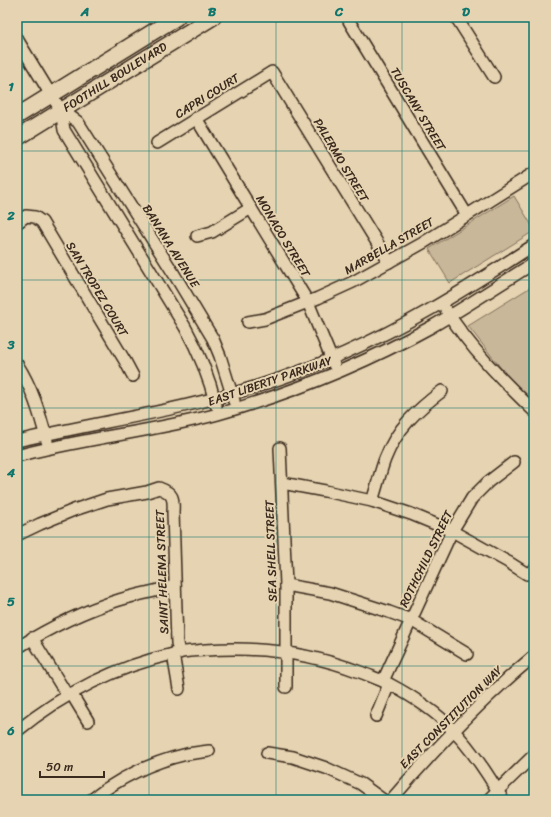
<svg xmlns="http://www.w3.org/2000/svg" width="551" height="817" font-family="Sriracha,sans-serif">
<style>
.green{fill:#c9b799;stroke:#82705c}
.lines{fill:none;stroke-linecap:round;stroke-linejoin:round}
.minor-casing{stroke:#3b2a1e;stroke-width:14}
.major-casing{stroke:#3b2a1e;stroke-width:18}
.minor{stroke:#e5d3b1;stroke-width:11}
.major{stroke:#e5d3b1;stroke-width:15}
.grid{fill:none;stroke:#0f766e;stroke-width:1;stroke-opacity:0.55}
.labels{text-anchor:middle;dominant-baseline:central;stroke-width:4;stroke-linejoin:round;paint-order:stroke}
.street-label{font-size:12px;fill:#3b2a1e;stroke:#e5d3b1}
.neatline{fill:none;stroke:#0f766e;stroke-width:1.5}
.grid-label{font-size:13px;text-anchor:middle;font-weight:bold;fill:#0f766e}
</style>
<rect width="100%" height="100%" fill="#e5d3b1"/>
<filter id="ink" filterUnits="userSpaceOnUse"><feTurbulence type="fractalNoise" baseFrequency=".025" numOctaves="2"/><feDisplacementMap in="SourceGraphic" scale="8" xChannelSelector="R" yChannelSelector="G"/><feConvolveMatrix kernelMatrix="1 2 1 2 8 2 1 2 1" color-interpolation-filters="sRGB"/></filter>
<g filter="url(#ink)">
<g class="green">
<path d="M 514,196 L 534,229 L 534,231 L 450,283 L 429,249 Z"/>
<path d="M 534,285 L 534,401 L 508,377 L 468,326 Z"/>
</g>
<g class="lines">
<g class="minor-casing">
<g id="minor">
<path d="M 348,17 L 349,21 L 467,215"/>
<path d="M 456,17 L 494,77"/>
<path d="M 17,39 L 51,95 L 61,110 L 78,122 L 174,274 L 213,339 L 220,356 L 234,401"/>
<path d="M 61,110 L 64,130 L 185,327 C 199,352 209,377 216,405"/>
<path d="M 196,118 L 308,302 L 334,365"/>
<path d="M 157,143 L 272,72 L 389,262"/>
<path d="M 17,223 L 26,216 L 35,217 L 42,222 L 125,361 L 133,376"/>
<path d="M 197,236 L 212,232 L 251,208"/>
<path d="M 446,310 C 470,348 502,380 534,411"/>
<path d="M 248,322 L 265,319 L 318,298 L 353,282 L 423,243 L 534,173"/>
<path d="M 17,364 C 32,387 40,414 47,441"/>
<path d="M 17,441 C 97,422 179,411 258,386 C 318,367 377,340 431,309 C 466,289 500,267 534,245"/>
<path d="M 280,448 L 286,585 L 286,687"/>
<path d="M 17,456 C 83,438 152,432 218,414 C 292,393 364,364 431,327 C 466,307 500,284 534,263"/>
<path d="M 282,483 L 325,491 L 372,501 L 411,514 L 452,531 L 508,562 L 527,574 L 534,570"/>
<path d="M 372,501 C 377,487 380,472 385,459 C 397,428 417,410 442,391"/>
<path d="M 17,535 L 40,524 L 74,510 L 107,499 L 147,492 L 159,488 C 173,493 174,498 173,512 L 177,643 L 179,653"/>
<path d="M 286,585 L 330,593 L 389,612 L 411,620 L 467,654"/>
<path d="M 32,638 L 67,695"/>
<path d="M 17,648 C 49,628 83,611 119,600 C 137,594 157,591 175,586"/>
<path d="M 173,654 L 179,689"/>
<path d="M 383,681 L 452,531 L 472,498 L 488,482 L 514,462"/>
<path d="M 71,693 L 88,721"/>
<path d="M 376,716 L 389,684"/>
<path d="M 17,731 C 64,693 114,667 173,654 C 184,651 195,651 206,650 C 260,646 310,653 360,672 C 368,675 375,678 383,681 C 402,690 431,708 446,723 C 469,745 487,772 503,800"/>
<path d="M 267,753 L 293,757 L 326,768 L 361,784 L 383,800"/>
<path d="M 91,800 C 119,778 152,762 187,754 C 194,753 202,752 209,751"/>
<path d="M 391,800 C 435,749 482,699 534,656"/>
<path d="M 488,800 L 534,755"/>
</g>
</g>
<g class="major-casing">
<g id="major">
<path d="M 17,116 L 177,17"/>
<path d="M 17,138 L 213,17"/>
</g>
</g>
<use href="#minor" class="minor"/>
<use href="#major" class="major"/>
</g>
</g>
<path class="grid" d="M 149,17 L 149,800M 276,17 L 276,800M 402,17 L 402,800M 17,151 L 534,151M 17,280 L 534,280M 17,408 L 534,408M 17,537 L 534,537M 17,666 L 534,666"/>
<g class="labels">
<g class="street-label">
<text transform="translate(115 77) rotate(-32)">FOOTHILL BOULEVARD</text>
<text transform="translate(207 96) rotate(-32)">CAPRI COURT</text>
<text transform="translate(418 109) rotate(59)">TUSCANY STREET</text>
<text transform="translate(341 160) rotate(59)">PALERMO STREET</text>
<text transform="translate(283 236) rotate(59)">MONACO STREET</text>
<text transform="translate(171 246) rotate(58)">BANANA AVENUE</text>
<text transform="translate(389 246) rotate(-30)">MARBELLA STREET</text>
<text transform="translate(97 289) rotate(59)">SAN TROPEZ COURT</text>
<text transform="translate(270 381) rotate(-19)">EAST LIBERTY PARKWAY</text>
<text transform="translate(271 551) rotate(-92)">SEA SHELL STREET</text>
<text transform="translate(426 559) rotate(-64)">ROTHCHILD STREET</text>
<text transform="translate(162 572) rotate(-92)">SAINT HELENA STREET</text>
<text transform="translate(451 717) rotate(-45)">EAST CONSTITUTION WAY</text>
</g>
</g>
<rect width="551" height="817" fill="none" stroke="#e5d3b1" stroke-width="44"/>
<path d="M40 771v6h64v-6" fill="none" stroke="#3b2a1e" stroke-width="2"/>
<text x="46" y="771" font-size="12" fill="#3b2a1e" stroke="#e5d3b1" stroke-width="3" paint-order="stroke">50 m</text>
<rect x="22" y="22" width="507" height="773" class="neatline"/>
<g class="grid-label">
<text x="85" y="16">A</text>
<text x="212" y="16">B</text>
<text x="339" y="16">C</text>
<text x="466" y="16">D</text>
<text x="11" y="91">1</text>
<text x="11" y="220">2</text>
<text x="11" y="349">3</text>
<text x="11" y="477">4</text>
<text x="11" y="606">5</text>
<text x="11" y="735">6</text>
</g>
</svg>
